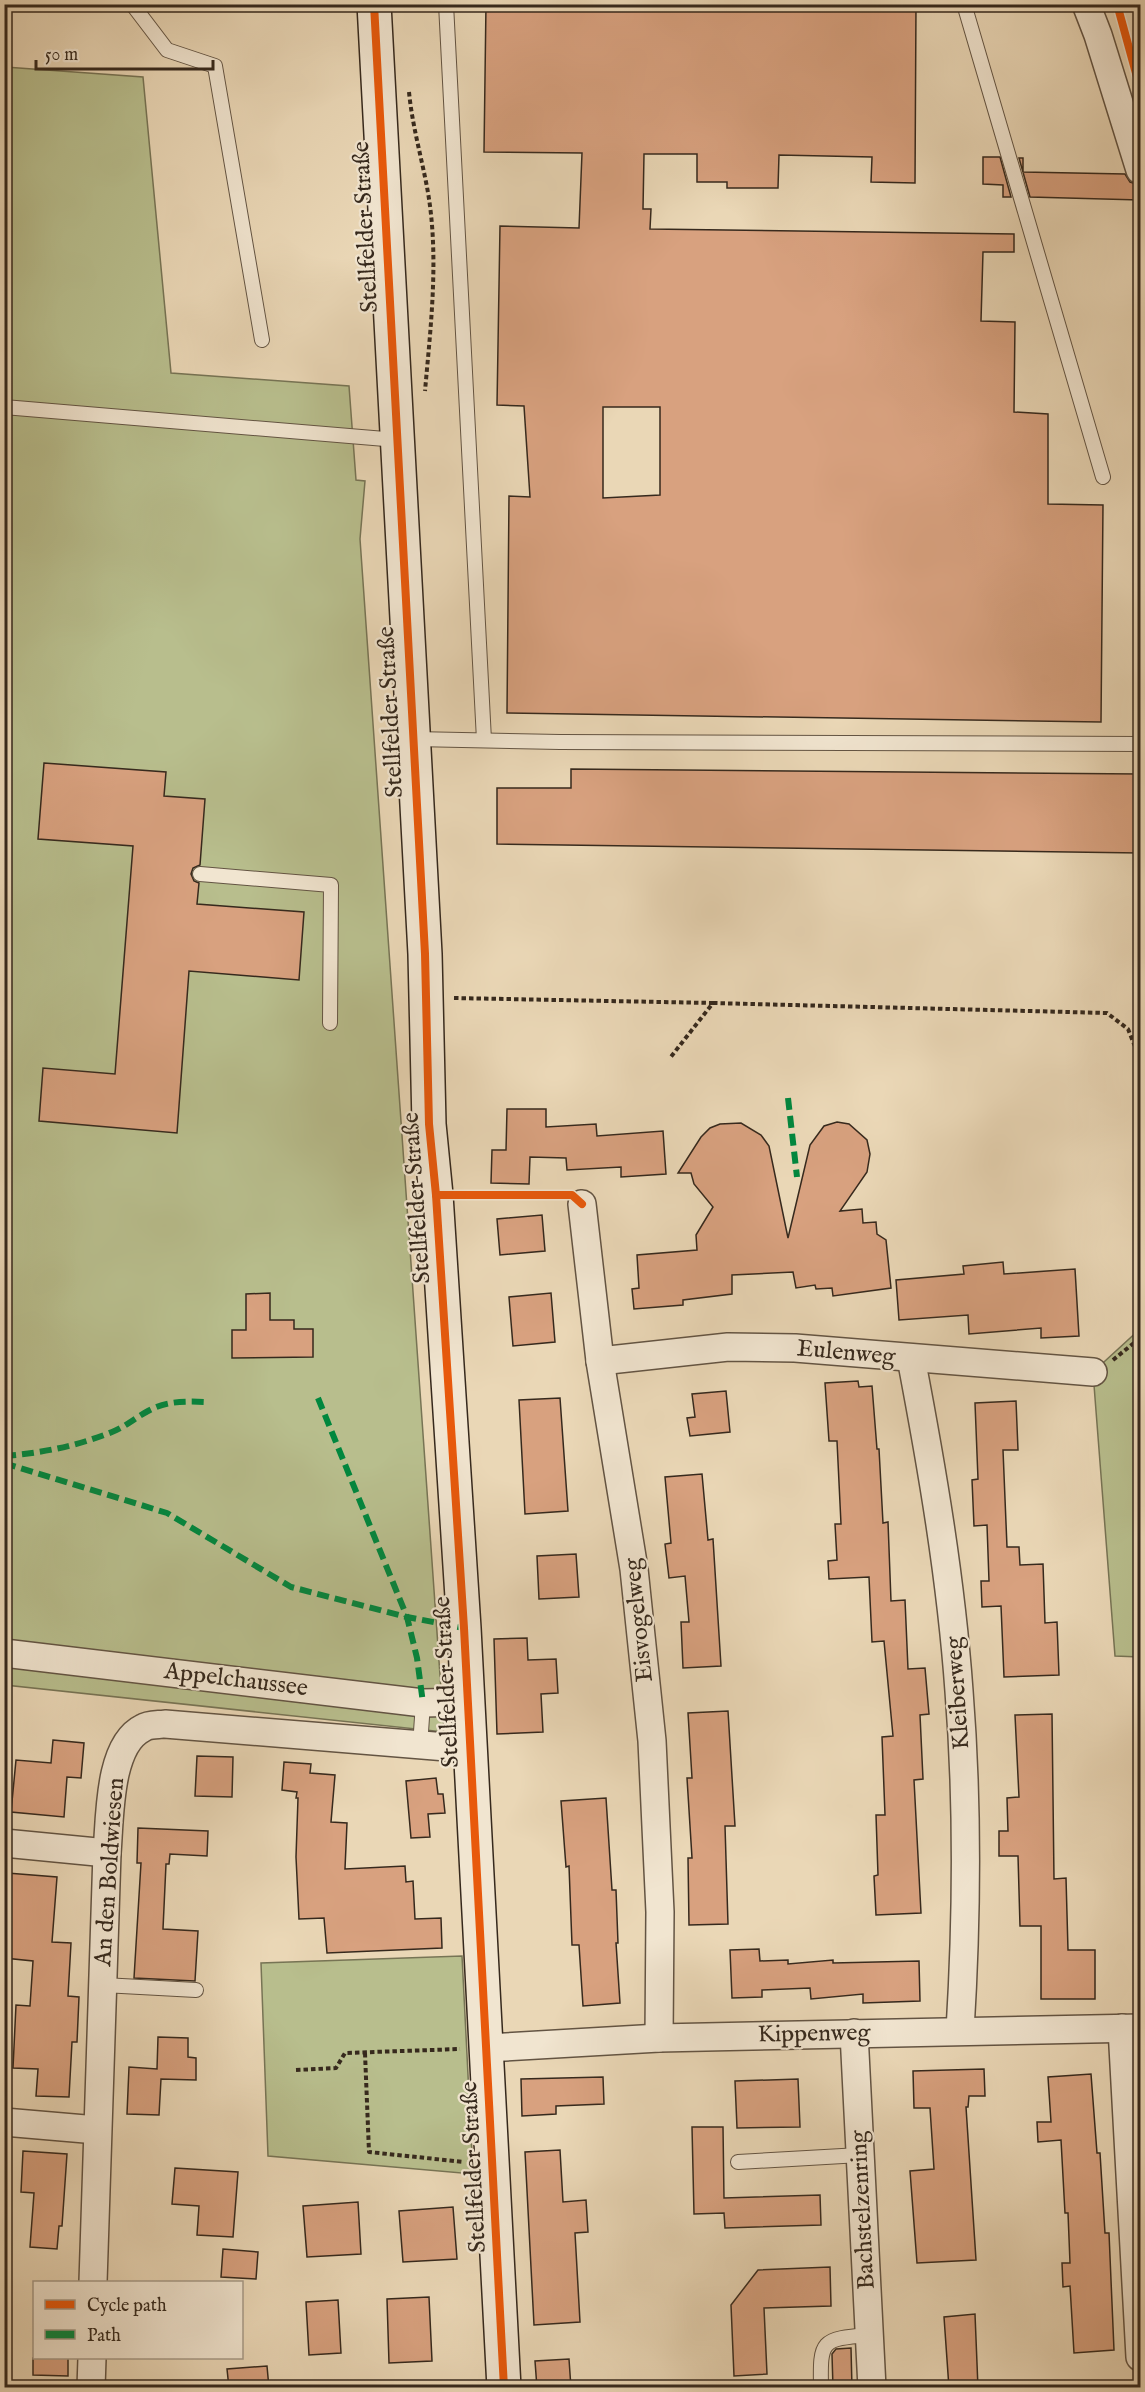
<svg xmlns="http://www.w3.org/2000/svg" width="1145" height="2392" font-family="'IM FELL English',serif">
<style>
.green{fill:#b8be8d;stroke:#777455;stroke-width:1.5}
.building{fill:#d8a17f;stroke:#36291d;stroke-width:1.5;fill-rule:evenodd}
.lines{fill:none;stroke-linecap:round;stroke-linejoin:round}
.lane-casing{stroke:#635443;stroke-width:16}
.street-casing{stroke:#635443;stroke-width:30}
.secondary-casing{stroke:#36291d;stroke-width:36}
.path{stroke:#36291d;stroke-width:4;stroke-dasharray:4.5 3;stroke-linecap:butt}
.lane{stroke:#f1e5d0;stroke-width:14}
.street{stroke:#f1e5d0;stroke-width:27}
.secondary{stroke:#f1e5d0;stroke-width:33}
.quiet{stroke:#00873e;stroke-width:6;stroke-dasharray:12 6;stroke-linecap:butt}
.cycleway-casing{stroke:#f1e5d0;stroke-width:11}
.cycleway{stroke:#e8590c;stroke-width:8}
.labels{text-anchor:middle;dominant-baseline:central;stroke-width:4.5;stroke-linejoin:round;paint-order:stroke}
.street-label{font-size:24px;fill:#36291d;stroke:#f1e5d0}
</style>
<rect width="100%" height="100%" fill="#ead7b6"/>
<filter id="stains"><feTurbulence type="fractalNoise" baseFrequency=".00333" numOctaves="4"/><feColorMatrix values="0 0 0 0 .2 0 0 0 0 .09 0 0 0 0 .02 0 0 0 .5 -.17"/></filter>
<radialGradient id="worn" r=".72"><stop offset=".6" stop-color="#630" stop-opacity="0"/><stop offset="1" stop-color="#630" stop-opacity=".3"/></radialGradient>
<g class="green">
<path d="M 5,67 L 143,77 L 171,373 L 349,386 L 356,480 L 365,481 L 360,539 L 444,1732 L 5,1685 Z"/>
<path d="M 1140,1329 L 1140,1657 L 1115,1656 L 1093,1372 Z"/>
<path d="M 462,1956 L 473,2174 L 268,2156 L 261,1963 Z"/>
</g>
<g class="building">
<path d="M 486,4 L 916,4 L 915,183 L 871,182 L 872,157 L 779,155 L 778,188 L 727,188 L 727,182 L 697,182 L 697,154 L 644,154 L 643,209 L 651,209 L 650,229 L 1014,234 L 1014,252 L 983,252 L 981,321 L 1015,322 L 1014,412 L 1048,414 L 1048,504 L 1103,505 L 1101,722 L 507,713 L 509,496 L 530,497 L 524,406 L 497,405 L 500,226 L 579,228 L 582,153 L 484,152 ZM 603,407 L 660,407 L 660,495 L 603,498 Z"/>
<path d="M 983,157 L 1000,157 L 1011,197 L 1003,197 L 1003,185 L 983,184 Z"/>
<path d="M 1019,158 L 1023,158 L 1023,172 L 1125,174 L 1130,182 L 1140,185 L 1140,200 L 1030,197 Z"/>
<path d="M 44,763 L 166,772 L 164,796 L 205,799 L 200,865 L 193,868 L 191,874 L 194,881 L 199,883 L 197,904 L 304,912 L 299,980 L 189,971 L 177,1133 L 39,1121 L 43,1068 L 115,1074 L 133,846 L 38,839 Z"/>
<path d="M 571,769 L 1140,774 L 1140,853 L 497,844 L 497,788 L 571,788 Z"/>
<path d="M 507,1109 L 546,1109 L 546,1127 L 596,1124 L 597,1136 L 663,1131 L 666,1174 L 621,1177 L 621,1167 L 567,1170 L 566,1158 L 530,1157 L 529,1184 L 491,1183 L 492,1150 L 506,1150 Z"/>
<path d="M 837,1122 L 849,1124 L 867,1140 L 870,1154 L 867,1172 L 840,1211 L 862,1209 L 863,1223 L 876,1222 L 877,1234 L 886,1240 L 891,1288 L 833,1296 L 832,1288 L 816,1289 L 815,1285 L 796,1288 L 793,1272 L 732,1275 L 732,1294 L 683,1300 L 683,1305 L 634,1309 L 632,1289 L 639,1288 L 637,1255 L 697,1250 L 696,1235 L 713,1207 L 694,1184 L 691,1173 L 678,1173 L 701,1137 L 710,1128 L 720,1124 L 741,1123 L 761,1135 L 769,1146 L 788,1238 L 810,1145 L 824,1126 Z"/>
<path d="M 542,1215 L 545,1251 L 500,1255 L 497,1219 Z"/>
<path d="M 1003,1262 L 1004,1274 L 1075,1269 L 1079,1336 L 1041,1338 L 1041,1328 L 969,1334 L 968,1315 L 899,1320 L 896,1280 L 964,1274 L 963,1266 Z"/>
<path d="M 270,1293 L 270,1320 L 294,1320 L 294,1329 L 313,1329 L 313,1357 L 232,1358 L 232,1330 L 246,1330 L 246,1294 Z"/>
<path d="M 551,1293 L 555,1342 L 513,1346 L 509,1297 Z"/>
<path d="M 858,1381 L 859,1387 L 872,1386 L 877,1449 L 879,1449 L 883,1523 L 888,1522 L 891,1601 L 905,1600 L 908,1669 L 925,1668 L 929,1714 L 920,1715 L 923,1779 L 914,1780 L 921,1913 L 876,1915 L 874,1876 L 878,1875 L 876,1815 L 885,1815 L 882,1737 L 893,1736 L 884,1641 L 872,1642 L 869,1577 L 829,1579 L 828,1561 L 837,1560 L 835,1524 L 841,1524 L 837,1441 L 829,1441 L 825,1383 Z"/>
<path d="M 726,1391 L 730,1432 L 690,1436 L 687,1418 L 695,1417 L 692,1394 Z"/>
<path d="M 560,1398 L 568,1511 L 525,1514 L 519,1400 Z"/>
<path d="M 1016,1401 L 1018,1450 L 1003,1450 L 1007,1547 L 1019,1547 L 1020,1565 L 1043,1564 L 1045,1623 L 1057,1622 L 1059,1675 L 1004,1677 L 1001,1606 L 982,1607 L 981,1581 L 989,1581 L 987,1525 L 974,1526 L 972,1480 L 978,1479 L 975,1403 Z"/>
<path d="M 702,1474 L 708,1540 L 713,1539 L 721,1666 L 683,1668 L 681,1622 L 689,1622 L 685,1576 L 669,1578 L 665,1544 L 671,1543 L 665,1477 Z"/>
<path d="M 576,1554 L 579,1597 L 539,1599 L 537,1556 Z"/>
<path d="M 527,1638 L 528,1660 L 556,1659 L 558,1693 L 541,1694 L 543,1732 L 497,1734 L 494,1639 Z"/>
<path d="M 728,1711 L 735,1826 L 725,1826 L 728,1924 L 689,1925 L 688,1858 L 692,1858 L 687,1778 L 692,1778 L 688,1713 Z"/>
<path d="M 1052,1714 L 1054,1879 L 1066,1878 L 1068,1950 L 1095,1950 L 1095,1999 L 1041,1999 L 1041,1926 L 1020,1926 L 1018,1856 L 999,1856 L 999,1831 L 1008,1831 L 1007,1798 L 1019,1797 L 1015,1715 Z"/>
<path d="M 53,1740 L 84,1743 L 81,1778 L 67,1777 L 64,1817 L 11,1812 L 16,1760 L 51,1763 Z"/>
<path d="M 197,1756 L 233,1757 L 232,1797 L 195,1796 Z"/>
<path d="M 284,1762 L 311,1764 L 310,1773 L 335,1775 L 331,1822 L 347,1823 L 345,1869 L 405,1866 L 406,1882 L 413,1881 L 415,1919 L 441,1918 L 442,1948 L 327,1953 L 324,1918 L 299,1919 L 296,1857 L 298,1798 L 296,1798 L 297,1792 L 282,1790 Z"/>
<path d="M 436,1778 L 438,1794 L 443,1794 L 445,1813 L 428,1814 L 430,1837 L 411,1838 L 406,1781 Z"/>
<path d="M 606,1798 L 612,1890 L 616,1890 L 618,1943 L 616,1943 L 620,2003 L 583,2006 L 579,1945 L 572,1945 L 569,1866 L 566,1867 L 561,1801 Z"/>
<path d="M 138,1828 L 208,1831 L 207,1856 L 170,1854 L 169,1864 L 166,1864 L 163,1929 L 198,1931 L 195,1981 L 134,1978 L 141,1863 L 137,1863 Z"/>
<path d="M 7,1873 L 57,1877 L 52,1942 L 71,1943 L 68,1996 L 79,1997 L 77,2042 L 72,2042 L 69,2097 L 36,2096 L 38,2069 L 13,2068 L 16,2005 L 30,2006 L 33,1961 L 4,1958 Z"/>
<path d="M 759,1949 L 760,1961 L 788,1960 L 788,1964 L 833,1960 L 833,1963 L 919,1961 L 920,2001 L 863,2003 L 863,1994 L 811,1999 L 810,1988 L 762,1990 L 762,1997 L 732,1998 L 730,1950 Z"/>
<path d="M 158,2037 L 188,2038 L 188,2057 L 196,2058 L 196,2080 L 161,2079 L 159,2115 L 127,2114 L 129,2067 L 157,2069 Z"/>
<path d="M 984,2069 L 985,2096 L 969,2096 L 968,2107 L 966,2107 L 976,2260 L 917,2263 L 910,2171 L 934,2169 L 930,2108 L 914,2108 L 913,2071 Z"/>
<path d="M 1091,2074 L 1097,2153 L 1100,2153 L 1105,2233 L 1109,2233 L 1114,2350 L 1074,2353 L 1070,2286 L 1063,2287 L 1062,2263 L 1070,2263 L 1068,2213 L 1065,2213 L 1061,2140 L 1038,2142 L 1037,2122 L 1051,2122 L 1048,2077 Z"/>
<path d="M 603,2077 L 604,2104 L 556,2106 L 556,2114 L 522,2116 L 521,2079 Z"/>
<path d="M 798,2079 L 800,2127 L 737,2128 L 735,2081 Z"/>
<path d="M 692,2127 L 723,2127 L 724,2198 L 820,2195 L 821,2225 L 725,2228 L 724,2213 L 694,2214 Z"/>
<path d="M 560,2150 L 563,2202 L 586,2200 L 588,2232 L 575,2233 L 580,2322 L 534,2325 L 525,2152 Z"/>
<path d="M 23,2151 L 67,2154 L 62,2226 L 59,2226 L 57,2249 L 30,2247 L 34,2193 L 21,2192 Z"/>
<path d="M 175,2168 L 238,2172 L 233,2237 L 197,2235 L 199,2206 L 172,2204 Z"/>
<path d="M 358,2202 L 361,2254 L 307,2257 L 303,2206 Z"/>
<path d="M 453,2207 L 457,2259 L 403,2262 L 399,2211 Z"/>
<path d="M 223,2249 L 258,2252 L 256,2279 L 221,2277 Z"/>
<path d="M 830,2267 L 831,2306 L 764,2308 L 767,2374 L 734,2376 L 731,2305 L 758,2270 Z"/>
<path d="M 429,2297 L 432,2361 L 389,2363 L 387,2299 Z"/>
<path d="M 338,2300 L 341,2353 L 309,2355 L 306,2302 Z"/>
<path d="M 975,2314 L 978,2388 L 949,2388 L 944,2317 Z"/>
<path d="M 851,2348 L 852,2388 L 833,2388 L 832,2354 L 836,2349 Z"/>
<path d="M 33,2358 L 68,2358 L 68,2376 L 33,2375 Z"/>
<path d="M 569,2359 L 571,2388 L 537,2388 L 535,2361 Z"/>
<path d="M 267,2366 L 269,2388 L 229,2388 L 227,2369 Z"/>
</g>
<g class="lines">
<g class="lane-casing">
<g id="lane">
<path d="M 132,4 L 167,50 L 215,66 L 262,340"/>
<path d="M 446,4 L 484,740"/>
<path d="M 964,4 L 1103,477"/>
<path d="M 4,407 L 397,440"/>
<path d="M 414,739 L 560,742 L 1140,744"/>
<path d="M 200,874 L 331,885 L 330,1023"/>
<path d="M 420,1746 L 423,1703"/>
<path d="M 103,1985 L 196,1990"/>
<path d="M 738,2162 L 860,2155"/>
<path d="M 821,2388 C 820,2340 821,2339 869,2335"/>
</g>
</g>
<g class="street-casing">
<g id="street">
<path d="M 1086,4 L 1098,35 L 1140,170"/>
<path d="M 582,1204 L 600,1361 L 634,1569 L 652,1741 L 660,1912 L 659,2038"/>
<path d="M 911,1358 C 932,1468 951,1579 959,1691 C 968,1804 967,1917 960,2031"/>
<path d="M 600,1361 L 728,1347 L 795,1348 L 1093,1372"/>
<path d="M 4,1653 L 423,1703 L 468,1702"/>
<path d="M 4,1843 L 107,1853"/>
<path d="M 1122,2028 L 1140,2357"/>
<path d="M 854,2033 L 872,2388"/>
<path d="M 487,2048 L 659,2038 L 1140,2028"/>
<path d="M 4,2122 L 97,2130"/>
<path d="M 93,2282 L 107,1853 C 110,1819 108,1745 143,1728 C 149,1724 158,1725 165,1724 L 471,1749"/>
<path d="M 91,2388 L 92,2358"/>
</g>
</g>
<g class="secondary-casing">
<path id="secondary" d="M 374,4 L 425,954 L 429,1124 L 436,1195 L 464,1628 L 504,2388"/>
</g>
<g class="path">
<path d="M 409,92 C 412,123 420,152 426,182 C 440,250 431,323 425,391"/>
<path d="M 454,998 L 713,1003 L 670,1058"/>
<path d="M 713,1003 L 1107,1013 L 1128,1029 L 1140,1059"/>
<path d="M 1113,1360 L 1140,1338"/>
<path d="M 365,2053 L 369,2152 L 464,2162"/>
<path d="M 296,2070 L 336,2068 L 345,2053 L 460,2049"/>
</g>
<use href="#lane" class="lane"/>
<use href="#street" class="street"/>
<use href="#secondary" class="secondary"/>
<g class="quiet">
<path d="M 788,1098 L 797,1177"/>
<path d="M 318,1398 L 407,1617 L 417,1658 L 423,1703"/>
<path d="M 4,1456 C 42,1453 77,1446 112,1432 C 125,1427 135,1418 148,1411 C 166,1401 185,1401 206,1402"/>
<path d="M 4,1463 L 167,1513 L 291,1587 L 407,1617 L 464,1628"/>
</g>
<g class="cycleway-casing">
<g id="cycleway">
<path d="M 374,4 L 425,954 L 429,1124 L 436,1195 L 464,1628 L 504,2388"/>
<path d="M 1117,4 L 1140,88"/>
<path d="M 436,1195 L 572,1195 L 582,1204"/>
</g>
</g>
<use href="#cycleway" class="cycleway"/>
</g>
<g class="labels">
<g class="street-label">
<text transform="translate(366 227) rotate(-93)">Stellfelder Straße</text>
<text transform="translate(391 712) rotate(-93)">Stellfelder Straße</text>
<text transform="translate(417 1198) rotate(-94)">Stellfelder Straße</text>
<text transform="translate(846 1353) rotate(5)">Eulenweg</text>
<text transform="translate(639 1620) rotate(-96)">Eisvogelweg</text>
<text transform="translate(236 1680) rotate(7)">Appelchaussee</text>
<text transform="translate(447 1682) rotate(-93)">Stellfelder Straße</text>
<text transform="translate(958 1693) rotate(-94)">Kleiberweg</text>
<text transform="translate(110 1872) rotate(-86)">An den Boldwiesen</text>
<text transform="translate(814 2034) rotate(-1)">Kippenweg</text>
<text transform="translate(474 2167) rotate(-93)">Stellfelder Straße</text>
<text transform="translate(863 2210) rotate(-93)">Bachstelzenring</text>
</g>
</g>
<rect width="1145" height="2392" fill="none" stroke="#ead7b6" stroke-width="24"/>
<rect x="6" y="6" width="1133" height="2380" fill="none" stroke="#36291d" stroke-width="3"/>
<rect x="12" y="12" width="1121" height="2368" fill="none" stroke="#36291d" stroke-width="1.5"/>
<rect x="33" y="2281" width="210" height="78" fill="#f1e5d0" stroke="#a69a88" stroke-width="1.5"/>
<rect x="45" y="2300" width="30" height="9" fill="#e8590c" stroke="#a69a88" stroke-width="1.5"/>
<text x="87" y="2311" font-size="18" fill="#36291d">Cycle path</text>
<rect x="45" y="2330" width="30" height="9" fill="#00873e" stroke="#a69a88" stroke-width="1.5"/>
<text x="87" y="2341" font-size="18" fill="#36291d">Path</text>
<path d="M36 60v9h177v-9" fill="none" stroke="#36291d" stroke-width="3"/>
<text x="45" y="60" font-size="18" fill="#36291d" stroke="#f1e5d0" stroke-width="4.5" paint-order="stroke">50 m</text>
<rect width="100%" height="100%" filter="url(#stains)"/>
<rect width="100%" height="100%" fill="url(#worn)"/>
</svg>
